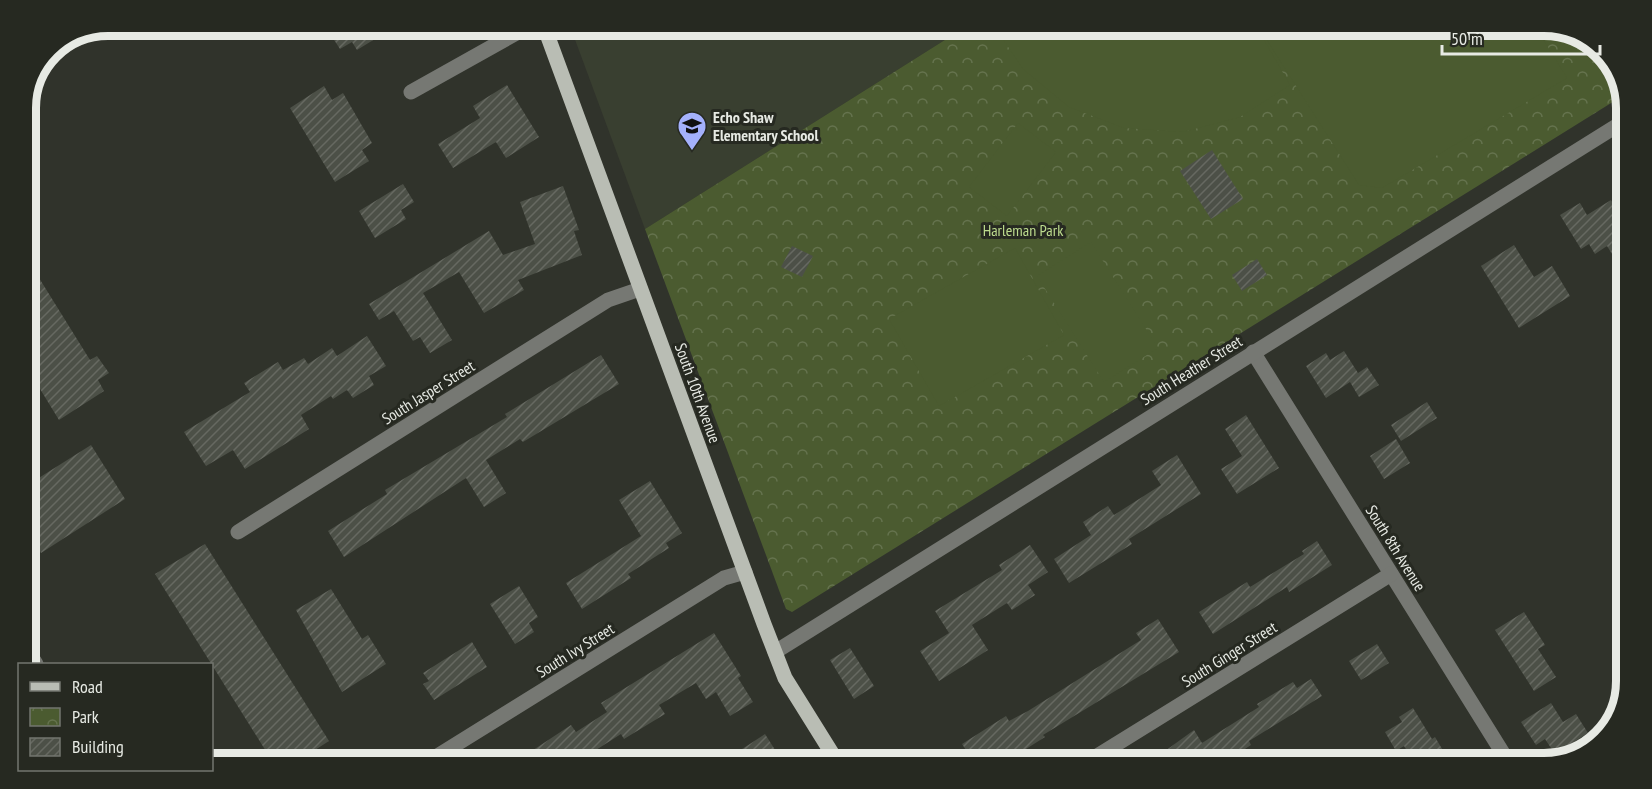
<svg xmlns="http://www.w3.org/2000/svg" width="1652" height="789" font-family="'PT Sans Narrow',sans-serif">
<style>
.built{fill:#393f30}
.park{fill:url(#park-crowns)}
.pitch{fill:#4b5b30}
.building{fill:url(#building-hatch)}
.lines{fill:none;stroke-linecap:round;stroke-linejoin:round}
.minor{stroke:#767873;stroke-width:15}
.major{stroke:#b9bdb4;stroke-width:15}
.labels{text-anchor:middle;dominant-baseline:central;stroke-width:6;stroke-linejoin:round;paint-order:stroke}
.poi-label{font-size:16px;font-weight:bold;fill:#e7eae4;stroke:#262921;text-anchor:start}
.park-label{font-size:16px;fill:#bddc8e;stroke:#262921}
.street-label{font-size:16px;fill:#e7eae4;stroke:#262921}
.rim{fill:none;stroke:#e7eae4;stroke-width:8}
</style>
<defs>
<pattern id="park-crowns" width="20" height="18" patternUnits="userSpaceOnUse" patternTransform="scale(1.5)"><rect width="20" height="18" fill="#4b5b30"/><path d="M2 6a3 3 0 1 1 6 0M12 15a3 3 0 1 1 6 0" fill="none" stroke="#65734e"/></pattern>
<pattern id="building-hatch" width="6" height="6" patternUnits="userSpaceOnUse" patternTransform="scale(1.5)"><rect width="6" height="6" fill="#4c5047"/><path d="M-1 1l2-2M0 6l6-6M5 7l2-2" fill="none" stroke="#666961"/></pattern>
</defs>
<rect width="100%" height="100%" fill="#30332b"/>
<path class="built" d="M 570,26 L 967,26 L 645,229 Z"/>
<path class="park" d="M 967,26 L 1544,26 L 1580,34 L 1613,62 L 1624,95 L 792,612 L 786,609 L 645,229 Z"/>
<g class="pitch">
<path d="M 994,26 L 1256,26 L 1290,85 L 1240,117 L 1183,132 L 1124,128 L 1069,107 L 1023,69 Z"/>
<path d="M 1258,26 L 1535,26 L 1567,78 L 1382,188 L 1359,185 Z"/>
<path d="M 1018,123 L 1056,152 L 1007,216 L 969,187 Z"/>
<path d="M 1091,242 L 1158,348 L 1104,382 L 1037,276 Z"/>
<path d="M 1015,248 L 1064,335 L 939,406 L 889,319 Z"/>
</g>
<g class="building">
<path d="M 325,26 L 396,26 L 357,50 L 352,42 L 340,49 Z"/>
<path d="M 507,85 L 539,137 L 506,158 L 496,142 L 453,168 L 438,144 L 480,118 L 473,106 Z"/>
<path d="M 324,86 L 332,100 L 343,93 L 372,143 L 362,150 L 369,161 L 335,182 L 290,108 Z"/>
<path d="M 1212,150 L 1243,199 L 1211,219 L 1180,171 Z"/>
<path d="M 403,184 L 414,202 L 401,210 L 406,219 L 375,238 L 359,211 Z"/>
<path d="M 563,186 L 579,230 L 574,231 L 582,255 L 518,280 L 524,290 L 484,313 L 459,272 L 423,293 L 452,340 L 430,353 L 420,337 L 413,341 L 394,311 L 379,320 L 369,304 L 489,231 L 503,255 L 535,244 L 520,202 Z"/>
<path d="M 1611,200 L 1626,226 L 1626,245 L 1612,254 L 1607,246 L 1595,254 L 1589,244 L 1581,249 L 1560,215 L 1580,203 L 1587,215 Z"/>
<path d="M 1514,245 L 1534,277 L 1552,266 L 1570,296 L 1519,328 L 1481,266 Z"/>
<path d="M 792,246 L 813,256 L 802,277 L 781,267 Z"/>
<path d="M 26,257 L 90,360 L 97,356 L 109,373 L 98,380 L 104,391 L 59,420 L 26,366 Z"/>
<path d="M 1257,259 L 1267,275 L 1242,291 L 1232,275 Z"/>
<path d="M 367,336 L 386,366 L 369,376 L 374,385 L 353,398 L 347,390 L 333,399 L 331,396 L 301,415 L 309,429 L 245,469 L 233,450 L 206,466 L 184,432 L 250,392 L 244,383 L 278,362 L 283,370 L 304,358 L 308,364 L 332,348 L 337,356 Z"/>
<path d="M 1344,351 L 1358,373 L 1367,367 L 1379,385 L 1359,397 L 1350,382 L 1326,398 L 1306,366 L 1326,353 L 1330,360 Z"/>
<path d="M 601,355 L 619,384 L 523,442 L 520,439 L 486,460 L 506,493 L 484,507 L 466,478 L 344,557 L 328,531 L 387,494 L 385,490 L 507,417 L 505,414 Z"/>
<path d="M 1427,402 L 1437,418 L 1401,441 L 1391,425 Z"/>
<path d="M 1246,415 L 1279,468 L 1237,494 L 1221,469 L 1242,456 L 1225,429 Z"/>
<path d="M 1396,439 L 1410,463 L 1384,479 L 1370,456 Z"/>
<path d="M 91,445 L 125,499 L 41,553 L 26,529 L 26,486 Z"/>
<path d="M 1177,455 L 1201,494 L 1129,539 L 1132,544 L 1069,583 L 1054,559 L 1091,535 L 1083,522 L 1108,506 L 1114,515 L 1161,485 L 1152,471 Z"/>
<path d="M 650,481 L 682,533 L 666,543 L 669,548 L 628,574 L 631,578 L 582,609 L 566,583 L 641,536 L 619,500 Z"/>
<path d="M 1317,541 L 1332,565 L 1289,592 L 1287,587 L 1213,634 L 1199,612 L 1247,582 L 1250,587 L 1304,554 L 1302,551 Z"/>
<path d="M 205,544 L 329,741 L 293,764 L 274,764 L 155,574 Z"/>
<path d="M 1030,545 L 1048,572 L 1028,585 L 1035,595 L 1012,610 L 1007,603 L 972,625 L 988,650 L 939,681 L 920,651 L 949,633 L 935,611 L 1002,570 L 999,565 Z"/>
<path d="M 519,586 L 538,617 L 529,623 L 534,632 L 515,644 L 490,604 Z"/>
<path d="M 331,589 L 362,639 L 368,635 L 386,664 L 342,692 L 296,610 Z"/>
<path d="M 1524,612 L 1545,645 L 1538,649 L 1556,677 L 1534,691 L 1495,630 Z"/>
<path d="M 1158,619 L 1179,652 L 1043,735 L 1045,737 L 1002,764 L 975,764 L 962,744 L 1006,716 L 1009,721 L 1028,711 L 1141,640 L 1136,633 Z"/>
<path d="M 714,633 L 741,676 L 738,678 L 753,702 L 730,716 L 716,692 L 706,699 L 696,683 L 659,705 L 665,714 L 624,739 L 621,734 L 574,764 L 512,764 L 571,725 L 576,732 L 607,712 L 601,703 Z"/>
<path d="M 472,642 L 487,667 L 434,700 L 423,684 L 429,681 L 423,673 Z"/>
<path d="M 1377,644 L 1389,663 L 1361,680 L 1349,661 Z"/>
<path d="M 850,648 L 874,686 L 854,699 L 830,660 Z"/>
<path d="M 1311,679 L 1322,696 L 1249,741 L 1251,745 L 1222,764 L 1147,764 L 1194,730 L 1202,743 L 1259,707 L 1257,704 L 1293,682 L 1297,688 Z"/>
<path d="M 1551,703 L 1563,722 L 1576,714 L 1588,733 L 1555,754 L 1545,739 L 1536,745 L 1521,722 Z"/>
<path d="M 1413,708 L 1432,739 L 1435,737 L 1451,764 L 1415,764 L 1404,746 L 1396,751 L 1385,732 L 1402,722 L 1399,717 Z"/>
<path d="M 765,734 L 784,764 L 719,764 Z"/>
</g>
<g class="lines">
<g class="minor">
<path d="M 411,92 L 529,26"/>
<path d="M 1253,352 L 1509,763"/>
<path d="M 238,532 L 608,300 L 640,289"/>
<path d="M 26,648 L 36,664"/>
<path d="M 775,652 L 1626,120"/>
<path d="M 426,763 L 724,578 L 745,572"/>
<path d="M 1086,763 L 1391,574"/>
</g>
<path class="major" d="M 544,26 L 764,624 L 785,678 L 838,763"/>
</g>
<defs>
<g id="school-pin" transform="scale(1.5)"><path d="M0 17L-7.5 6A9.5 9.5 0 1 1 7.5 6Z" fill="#a4b1fc" stroke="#262921"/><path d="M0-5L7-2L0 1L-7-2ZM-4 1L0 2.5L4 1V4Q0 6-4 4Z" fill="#111"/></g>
</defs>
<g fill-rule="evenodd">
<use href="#school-pin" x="692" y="126"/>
</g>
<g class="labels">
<g class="poi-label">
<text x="713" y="117">Echo Shaw<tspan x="713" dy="18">Elementary School</tspan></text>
</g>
<g class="park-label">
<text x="1023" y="230">Harleman Park</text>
</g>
<g class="street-label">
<text transform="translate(1191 370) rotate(-32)">South Heather Street</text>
<text transform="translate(428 392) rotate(-32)">South Jasper Street</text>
<text transform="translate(698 393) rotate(70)">South 10th Avenue</text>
<text transform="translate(1396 548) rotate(58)">South 8th Avenue</text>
<text transform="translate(575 650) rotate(-32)">South Ivy Street</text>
<text transform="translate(1229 654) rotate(-32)">South Ginger Street</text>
</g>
</g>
<path d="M0 0H1652V789H0ZM108 36H1544A72 72 0 0 1 1616 108V681A72 72 0 0 1 1544 753H108A72 72 0 0 1 36 681V108A72 72 0 0 1 108 36Z" fill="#262921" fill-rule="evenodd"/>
<path class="rim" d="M108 36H1544A72 72 0 0 1 1616 108V681A72 72 0 0 1 1544 753H108A72 72 0 0 1 36 681V108A72 72 0 0 1 108 36Z"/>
<rect x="18" y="663" width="195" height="108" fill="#262921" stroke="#73766f" stroke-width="1.5"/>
<rect x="30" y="682" width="30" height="9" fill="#b9bdb4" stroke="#73766f" stroke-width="1.5"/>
<text x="72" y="693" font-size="18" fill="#e7eae4">Road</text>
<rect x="30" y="708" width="30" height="18" fill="url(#park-crowns)" stroke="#73766f" stroke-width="1.5"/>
<text x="72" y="723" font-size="18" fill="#e7eae4">Park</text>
<rect x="30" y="738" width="30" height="18" fill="url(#building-hatch)" stroke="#73766f" stroke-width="1.5"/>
<text x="72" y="753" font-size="18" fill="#e7eae4">Building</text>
<path d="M1442 45v9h158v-9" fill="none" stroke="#e7eae4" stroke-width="3"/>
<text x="1451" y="45" font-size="18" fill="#e7eae4" stroke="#262921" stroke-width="4.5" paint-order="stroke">50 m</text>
</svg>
